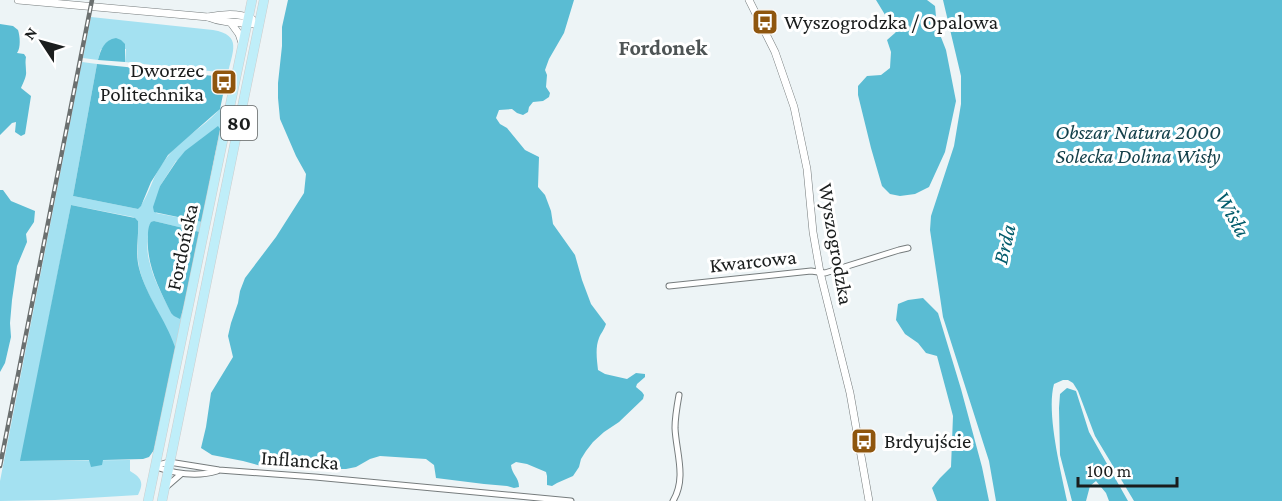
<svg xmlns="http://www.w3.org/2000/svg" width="1282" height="501" font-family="'Crimson Pro',serif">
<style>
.green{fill:#a4e1f1}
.forest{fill:#5abcd3}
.water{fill:#5bbdd4}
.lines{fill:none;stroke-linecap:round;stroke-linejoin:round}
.minor-casing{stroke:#767c7d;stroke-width:7}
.tertiary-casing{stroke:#767c7d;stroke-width:8}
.primary-casing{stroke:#cdcdcd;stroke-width:10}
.minor{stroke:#fff;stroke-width:5}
.tertiary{stroke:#fff;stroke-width:7}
.primary{stroke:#bfeef9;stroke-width:9}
.rail-casing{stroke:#6b7070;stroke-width:4.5}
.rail{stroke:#fff;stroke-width:2;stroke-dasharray:7;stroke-linecap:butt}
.labels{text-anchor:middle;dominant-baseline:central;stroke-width:6;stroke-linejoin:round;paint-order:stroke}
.shield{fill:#fff;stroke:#5f6161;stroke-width:1.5}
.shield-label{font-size:20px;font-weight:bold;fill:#1a1d1d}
.poi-label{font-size:21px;fill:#1a1d1d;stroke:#fff;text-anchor:start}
.park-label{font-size:21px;font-style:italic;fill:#123f49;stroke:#fff}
.street-label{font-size:21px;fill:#1a1d1d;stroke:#fff}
.neighbourhood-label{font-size:22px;font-weight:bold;fill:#4e5455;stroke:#fff}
.water-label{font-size:22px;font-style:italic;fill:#035c6c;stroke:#fff}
</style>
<rect width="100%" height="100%" fill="#edf4f6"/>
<g class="green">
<path d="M 91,17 L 213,30 C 243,35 232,52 228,73 L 125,62 L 126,49 L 101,49 L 98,60 L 83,58 Z"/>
<path d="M 82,62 L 97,64 L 73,196 L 138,209 C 147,200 152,179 160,167 C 165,159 171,152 178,145 C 192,132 210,122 221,107 L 223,107 L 222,123 L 217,149 L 176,161 L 160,186 L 156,213 L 202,222 L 200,232 L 154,221 L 149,226 C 148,237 146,249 149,260 C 153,279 163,296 171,313 L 188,293 L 175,353 C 168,322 146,298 139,267 C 136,251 139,236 138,221 L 133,217 L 71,205 L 21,461 L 130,460 L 130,471 C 142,478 144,483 138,495 L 55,500 L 0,501 L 0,481 Z"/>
</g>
<g class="forest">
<path d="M 288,0 L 574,0 L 564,33 L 549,59 L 545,70 L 547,75 L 546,87 L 550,93 L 549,97 L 543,101 L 533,102 L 529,107 L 528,112 L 523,115 L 517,113 L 512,109 L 499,110 L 496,118 L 500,124 L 507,128 L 525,150 L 539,157 L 538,187 L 545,195 L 551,211 L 553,224 L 575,255 L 582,280 L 591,304 L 606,324 C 604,330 601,333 599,338 C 595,348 597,360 598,370 L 605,374 L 627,379 L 636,373 L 645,374 L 645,377 L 637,384 L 636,387 L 642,392 L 644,395 L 643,399 L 619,422 L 604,432 L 593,442 L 586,451 L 581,459 L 579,467 L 573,476 L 557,483 L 552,486 L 547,485 L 547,476 L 546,472 L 527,464 L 516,462 L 511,465 C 512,475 519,477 519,487 L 514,488 L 507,486 L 484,484 L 436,478 L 434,465 L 426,459 L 380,456 L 370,459 L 356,467 L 346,469 L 297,469 L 261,466 L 243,461 L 212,455 L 201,448 L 206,427 L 211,393 L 233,357 L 228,336 L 231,323 L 238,303 L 240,291 L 245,278 L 276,237 L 304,193 L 306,174 L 296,156 L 280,119 L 278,98 L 278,83 L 282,46 L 282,27 Z"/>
<path d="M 876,0 L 927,0 L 935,6 L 937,27 L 946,50 L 956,101 L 945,152 L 929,187 L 915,194 L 900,196 L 890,194 L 882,186 L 871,148 L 858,95 L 858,86 L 867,76 L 881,75 L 890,68 L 891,52 L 887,40 L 895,33 L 899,28 L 894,19 L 887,18 Z"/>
<path d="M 0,24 L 13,26 L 18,30 C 20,36 21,48 17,53 L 24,54 L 26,57 C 25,63 26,65 26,71 C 27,76 23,83 21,88 L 31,96 L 25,134 L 21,136 L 15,132 L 16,122 L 12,123 L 0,135 Z"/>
<path d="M 116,38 L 121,40 L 125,44 L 125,62 L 98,60 C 101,49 104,40 116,38 Z"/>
<path d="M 97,64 L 224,77 L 223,84 L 225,85 L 220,109 L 179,145 L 168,155 L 151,182 L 141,206 L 138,209 L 73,196 Z"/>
<path d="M 218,126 L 220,129 L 202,222 L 154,212 L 153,207 L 160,186 L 176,162 L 185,151 Z"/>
<path d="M 0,190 L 3,190 L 11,201 L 35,211 L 34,222 L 26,234 L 27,242 L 17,266 L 12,300 L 10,323 L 11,337 L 5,363 L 0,372 Z"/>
<path d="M 71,205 L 135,218 L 138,221 C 139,237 135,252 139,268 C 146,296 166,320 175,347 L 175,353 L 154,450 L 149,457 L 143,459 L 103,460 L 102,465 L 91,467 L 89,460 L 20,461 Z"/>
<path d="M 154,221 L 200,232 L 188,293 L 180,319 L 174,316 L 171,313 C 159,288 146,265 148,236 C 148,231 148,227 151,222 Z"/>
<path d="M 923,298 L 938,313 L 961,389 L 982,467 L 989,501 L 937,501 L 932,488 L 940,478 L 951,467 L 953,416 L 937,356 L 926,353 L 918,343 L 905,334 L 896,320 L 898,304 L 908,300 Z"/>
<path d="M 1067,388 L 1076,391 L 1089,432 L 1128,501 L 1109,501 L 1106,493 L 1096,481 L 1090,486 L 1086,501 L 1072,501 L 1060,455 L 1059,408 L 1060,394 Z"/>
</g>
<path class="water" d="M 943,0 L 1282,0 L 1282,501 L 1134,501 L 1095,436 L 1078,391 L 1073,383 L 1068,380 L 1063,380 L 1054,384 C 1046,413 1061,471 1067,501 L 996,501 L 989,461 L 943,317 L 930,230 L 931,216 L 954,146 L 961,104 L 961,76 Z"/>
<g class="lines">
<g class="minor-casing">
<g id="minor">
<path d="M 669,286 L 811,271 L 825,273 L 899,250 L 908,248"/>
<path d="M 155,466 L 169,462 L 219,470 L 315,477 L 571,501"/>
<path d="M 156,467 C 176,474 197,477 217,471"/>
<path d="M 166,487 L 181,474"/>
<path d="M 673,501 C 687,478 676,452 675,428 C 675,417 677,406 679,395"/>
</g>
</g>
<g class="tertiary-casing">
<g id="tertiary">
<path d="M 18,0 L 208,17 C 225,24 241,22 259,24"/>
<path d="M 749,0 L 775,52 L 794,107 L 807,169 L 813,232 L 820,272 L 850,393 L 869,501"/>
<path d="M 208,17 C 222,14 238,12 252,19"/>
<path d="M 231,23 L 239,34 L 242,43"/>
</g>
</g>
<g class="primary-casing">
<g id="primary">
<path d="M 148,501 L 252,0"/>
<path d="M 162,501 L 264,0"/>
</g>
</g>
<use href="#minor" class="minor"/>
<use href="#tertiary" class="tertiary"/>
<use href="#primary" class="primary"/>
<g class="rail-casing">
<path id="rail" d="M 0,466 L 92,0"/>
</g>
<use href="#rail" class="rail"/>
</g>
<defs>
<g id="bus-square" transform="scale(1.35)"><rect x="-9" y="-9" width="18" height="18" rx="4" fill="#8f560e" stroke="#fff"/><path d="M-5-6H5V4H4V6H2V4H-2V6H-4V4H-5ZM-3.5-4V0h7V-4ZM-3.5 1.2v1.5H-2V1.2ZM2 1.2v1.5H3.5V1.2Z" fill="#fff"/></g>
</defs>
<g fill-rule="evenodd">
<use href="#bus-square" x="765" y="22"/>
<use href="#bus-square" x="224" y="82"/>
<use href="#bus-square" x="864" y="441"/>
</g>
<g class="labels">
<rect class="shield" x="221" y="106" width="36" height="34" rx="4.5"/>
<g class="shield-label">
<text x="239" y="123">80</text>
</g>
<g class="poi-label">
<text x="784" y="22">Wyszogrodzka / Opalowa</text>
<text x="204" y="70" text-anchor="end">Dworzec<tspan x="204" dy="24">Politechnika</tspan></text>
<text x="884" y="441">Brdyujście</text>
</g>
<g class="park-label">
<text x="1138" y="132">Obszar Natura 2000<tspan x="1138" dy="24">Solecka Dolina Wisły</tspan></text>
</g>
<g class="street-label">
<text transform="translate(836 244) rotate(80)">Wyszogrodzka</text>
<text transform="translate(182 247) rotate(-78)">Fordońska</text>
<text transform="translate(753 261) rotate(-6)">Kwarcowa</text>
<text transform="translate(300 460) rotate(4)">Inflancka</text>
</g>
<g class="neighbourhood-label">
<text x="663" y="47">Fordonek</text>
</g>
<g class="water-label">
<text transform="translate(1233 214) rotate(61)">Wisła</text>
<text transform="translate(1004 244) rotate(-77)">Brda</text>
</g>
</g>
<g transform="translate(42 42) rotate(306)" stroke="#ffffff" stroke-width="4.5" paint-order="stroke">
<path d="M0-4.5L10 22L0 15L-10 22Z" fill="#1a1d1d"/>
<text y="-9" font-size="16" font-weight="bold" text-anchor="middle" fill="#1a1d1d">N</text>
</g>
<path d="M1078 477v9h99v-9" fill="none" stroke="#1a1d1d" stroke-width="3"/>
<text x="1087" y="477" font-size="18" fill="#1a1d1d" stroke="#ffffff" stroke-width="4.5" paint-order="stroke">100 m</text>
</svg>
